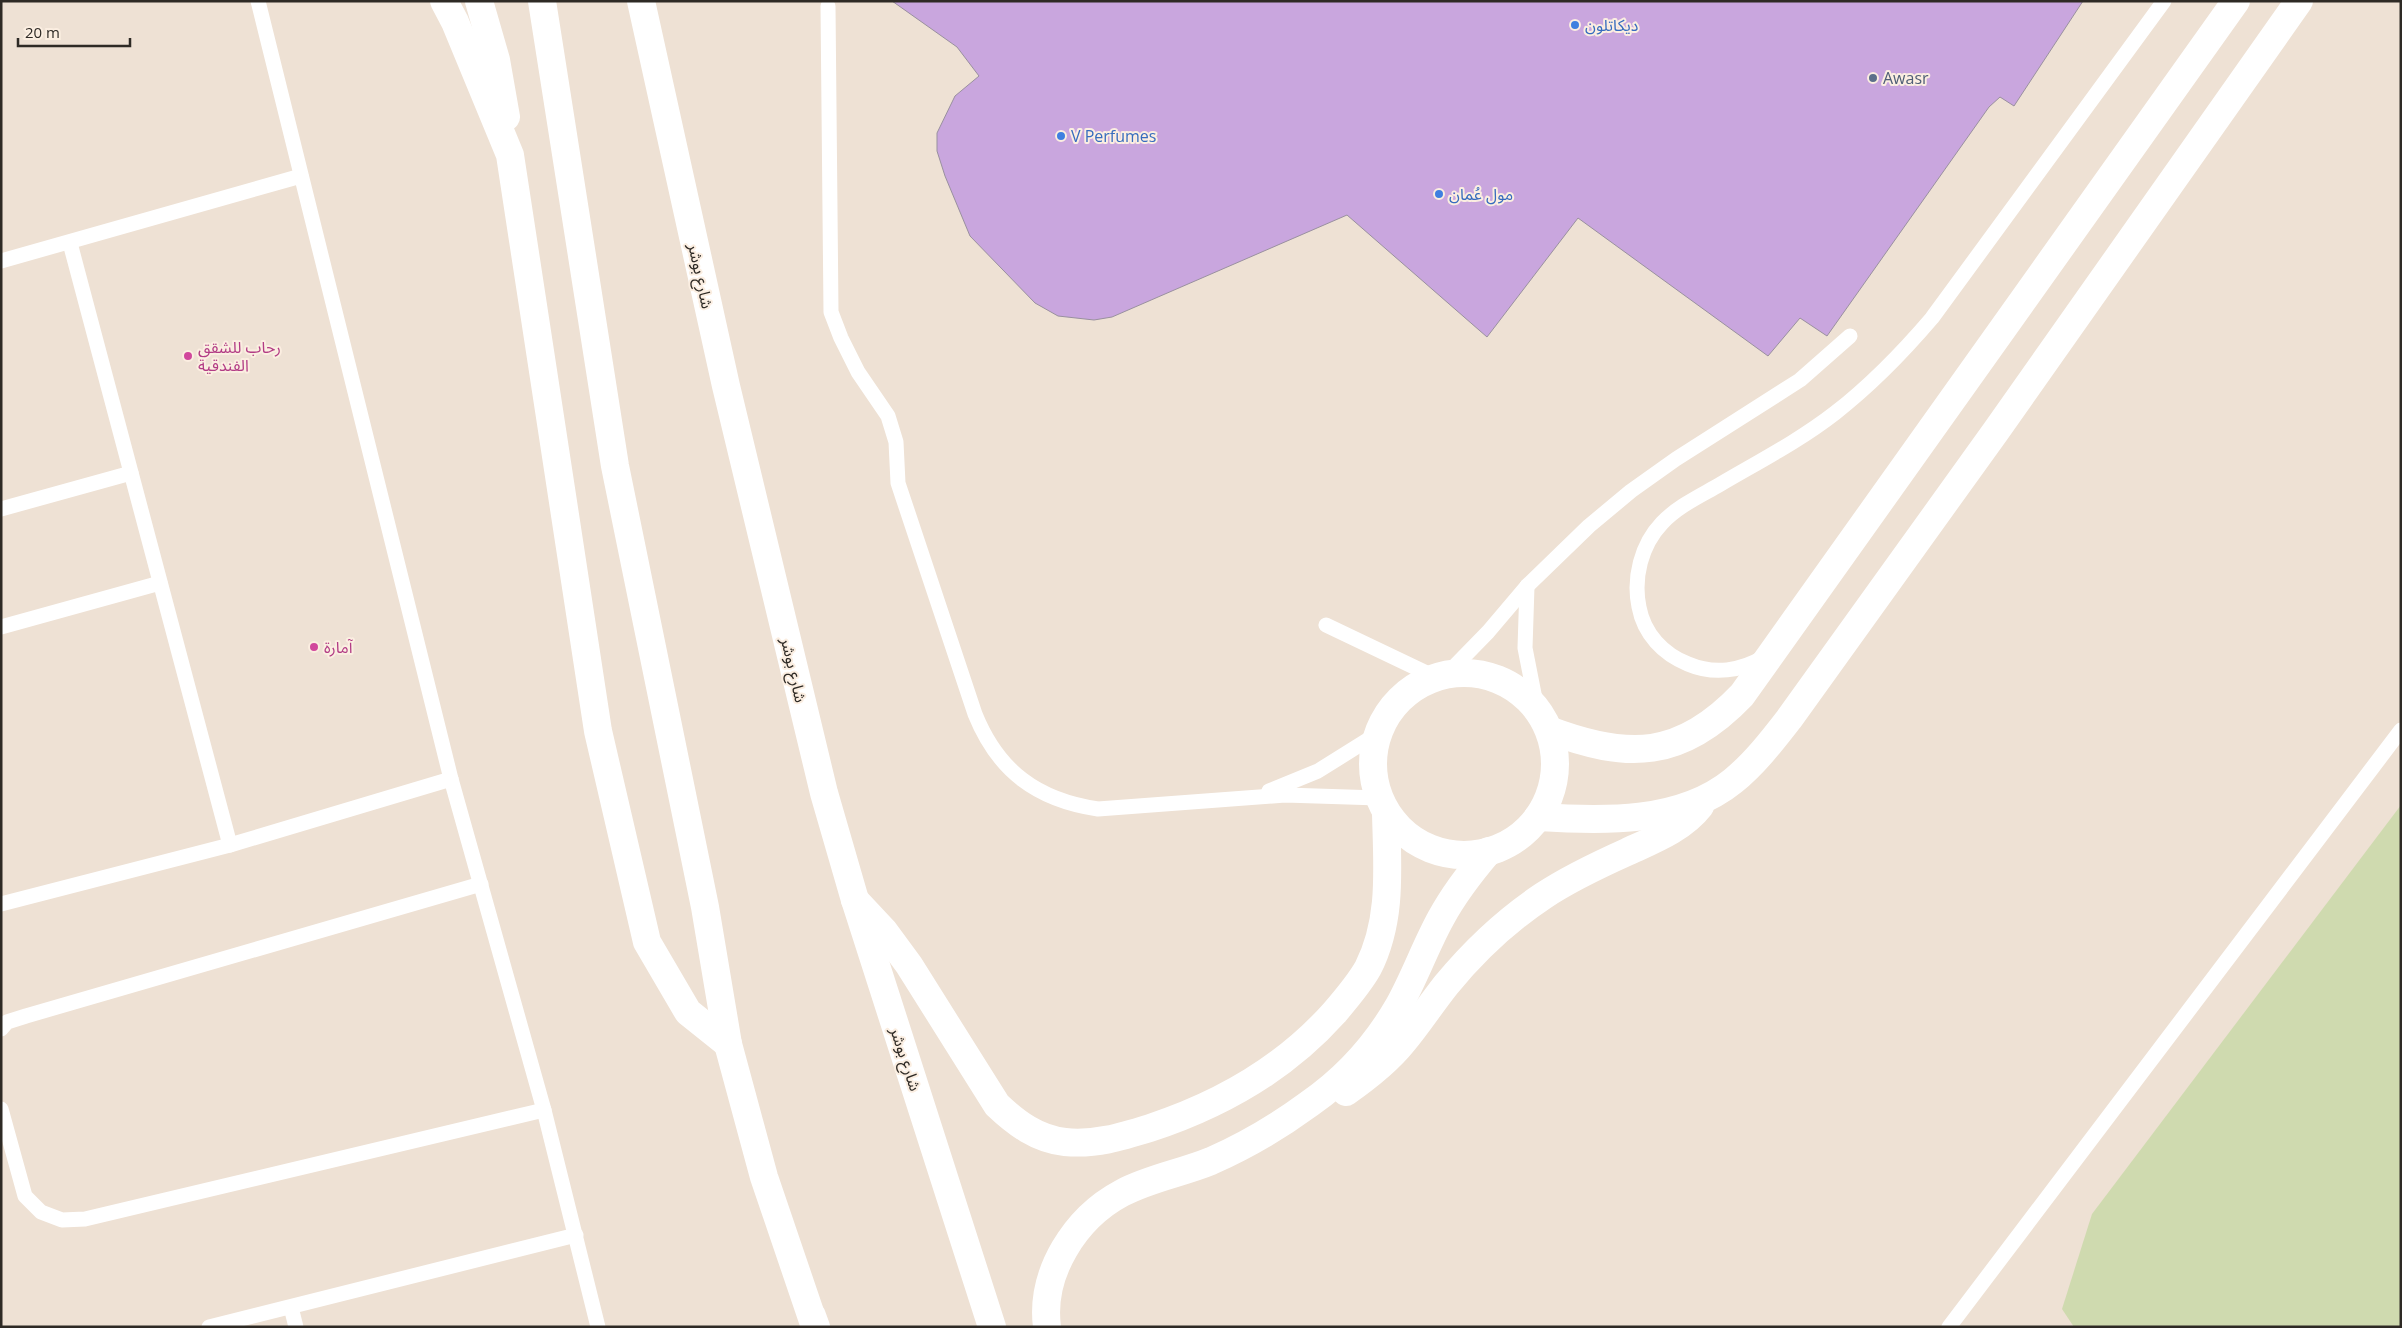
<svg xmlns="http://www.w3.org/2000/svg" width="2402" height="1328" font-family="'Open Sans','Noto Sans Arabic',sans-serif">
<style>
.green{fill:#cfdaaf}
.building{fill:#c9a6de;stroke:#99909f}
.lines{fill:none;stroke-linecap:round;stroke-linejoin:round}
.service{stroke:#fff;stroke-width:15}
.tertiary{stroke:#fff;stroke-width:28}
.secondary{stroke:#fff;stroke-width:28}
.primary{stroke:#fff;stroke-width:28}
.motorway{stroke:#fff;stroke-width:28}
.shop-dot{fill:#3f7fe0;stroke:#fbeee1;stroke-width:2}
.service-dot{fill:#5c6f8a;stroke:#fbeee1;stroke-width:2}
.hotel-dot{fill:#d1479c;stroke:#fbeee1;stroke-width:2}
.labels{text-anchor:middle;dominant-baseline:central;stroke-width:4;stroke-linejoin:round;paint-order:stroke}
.shop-label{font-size:16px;fill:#366cbe;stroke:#fbeee1;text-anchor:start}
.service-label{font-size:16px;fill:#4e5e75;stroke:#fbeee1;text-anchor:start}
.street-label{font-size:16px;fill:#2e2a25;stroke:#fbeee1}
.hotel-label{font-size:16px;fill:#b23c85;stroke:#fbeee1;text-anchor:start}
</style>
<rect width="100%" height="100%" fill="#eee1d4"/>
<path class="green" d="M 2401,805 L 2401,1327 L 2074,1327 L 2062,1309 L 2092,1214 Z"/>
<path class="building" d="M 892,1 L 2083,1 L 2014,106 L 2000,97 L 1989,107 L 1827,336 L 1800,318 L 1768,356 L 1578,218 L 1487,337 L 1347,215 L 1112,317 L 1094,320 L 1058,316 L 1035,303 L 970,236 L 945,176 L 937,151 L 937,133 L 955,96 L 979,76 L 957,47 Z"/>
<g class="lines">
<g class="service">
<path d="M 258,1 L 451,779 L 544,1110 L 598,1327"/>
<path d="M 828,6 L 831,312 L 841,338 L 858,372 L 888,416 L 896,442 L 898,483 L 975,714 C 998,771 1037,800 1098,809 L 1285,795 L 1379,798"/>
<path d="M 70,243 L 230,845"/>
<path d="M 1,261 L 301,176"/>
<path d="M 1,509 L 131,473"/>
<path d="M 1527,586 L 1525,648 L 1537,709"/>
<path d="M 1326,625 L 1435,677"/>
<path d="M 1,627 L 160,583"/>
<path d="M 1764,657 C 1741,671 1714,675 1688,664 C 1663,654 1644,634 1639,607 C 1633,578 1641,545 1662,523 C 1678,506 1700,496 1719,485 C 1758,462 1799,441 1835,413 C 1871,385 1903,352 1932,318 L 2164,1"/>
<path d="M 1447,674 L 1488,632 L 1527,586 L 1589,526 L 1631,491 L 1676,459 L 1800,380 L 1850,336"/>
<path d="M 1269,791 L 1318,771 L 1377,734"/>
<path d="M 1,904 L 230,845 L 451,779"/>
<path d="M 1,1029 L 7,1022 L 26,1016 L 481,884"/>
<path d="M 1,1109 L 25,1196 L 41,1212 L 62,1220 L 85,1219 L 544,1110"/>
<path d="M 291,1307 L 296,1327"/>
<path d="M 209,1327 L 576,1235"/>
<path d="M 1949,1327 L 2401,730"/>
</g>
<g class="tertiary">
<circle cx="1464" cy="764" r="91"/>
<path d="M 1549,730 C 1628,760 1681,759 1742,695 L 2236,1"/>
<path d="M 1538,817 C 1602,821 1680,824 1733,781 C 1754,764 1772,741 1789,719 L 1996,431 L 2299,1"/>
<path d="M 855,900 L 884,931 L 909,965 L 997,1105 C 1016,1123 1037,1139 1065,1142 C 1095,1145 1121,1137 1150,1128 C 1220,1105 1284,1069 1334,1013 C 1346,999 1359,984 1368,968 C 1393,919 1387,865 1386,812"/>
<path d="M 1346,1092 C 1366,1078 1387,1062 1403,1042 C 1418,1024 1431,1004 1446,985 C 1474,951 1507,920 1543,896 C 1570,878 1598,865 1627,852 C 1653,840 1682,829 1700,806"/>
<path d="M 1047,1327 C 1040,1273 1075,1218 1122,1193 C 1150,1178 1182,1173 1211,1161 C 1245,1146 1279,1126 1309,1104 C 1345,1079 1376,1045 1398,1007 C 1414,979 1425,947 1441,918 C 1454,894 1471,872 1489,851"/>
</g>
<g class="secondary">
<path d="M 542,1 L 615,466 L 705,907 L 728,1044 L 764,1177 L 815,1327"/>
<path d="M 641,1 L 726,386 L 824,793 L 855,900 L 992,1327"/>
</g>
<path class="primary" d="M 812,1316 L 816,1327"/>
<g class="motorway">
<path d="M 444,1 L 455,22 L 510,155 L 598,731 L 647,942 L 688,1012 L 728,1044"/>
<path d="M 479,1 L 496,60 L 506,117"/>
</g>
</g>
<g class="shop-dot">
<circle cx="1575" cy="25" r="5"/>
<circle cx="1061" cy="136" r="5"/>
<circle cx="1439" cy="194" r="5"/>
</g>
<circle class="service-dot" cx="1873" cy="78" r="5"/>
<g class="hotel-dot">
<circle cx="188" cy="356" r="5"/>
<circle cx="314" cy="647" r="5"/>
</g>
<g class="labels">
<g class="shop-label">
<text x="1585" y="25">ديكاتلون</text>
<text x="1071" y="136">V Perfumes</text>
<text x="1449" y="194">مول عُمان</text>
</g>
<g class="service-label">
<text x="1883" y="78">Awasr</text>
</g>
<g class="street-label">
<text transform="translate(701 276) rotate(78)">شارع بوشر</text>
<text transform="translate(794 670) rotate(77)">شارع بوشر</text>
<text transform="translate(906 1059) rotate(72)">شارع بوشر</text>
</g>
<g class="hotel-label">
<text x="198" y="347">رحاب للشقق<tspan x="198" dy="18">الفندقية</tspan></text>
<text x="324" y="647">آمارة</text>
</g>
</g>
<rect width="2402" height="1328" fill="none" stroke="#2e2a25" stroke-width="5"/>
<path d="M18 38v8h112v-8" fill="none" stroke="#2e2a25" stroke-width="2.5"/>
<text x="25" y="38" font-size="15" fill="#2e2a25" stroke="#fbeee1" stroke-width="4" paint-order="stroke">20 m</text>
</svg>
